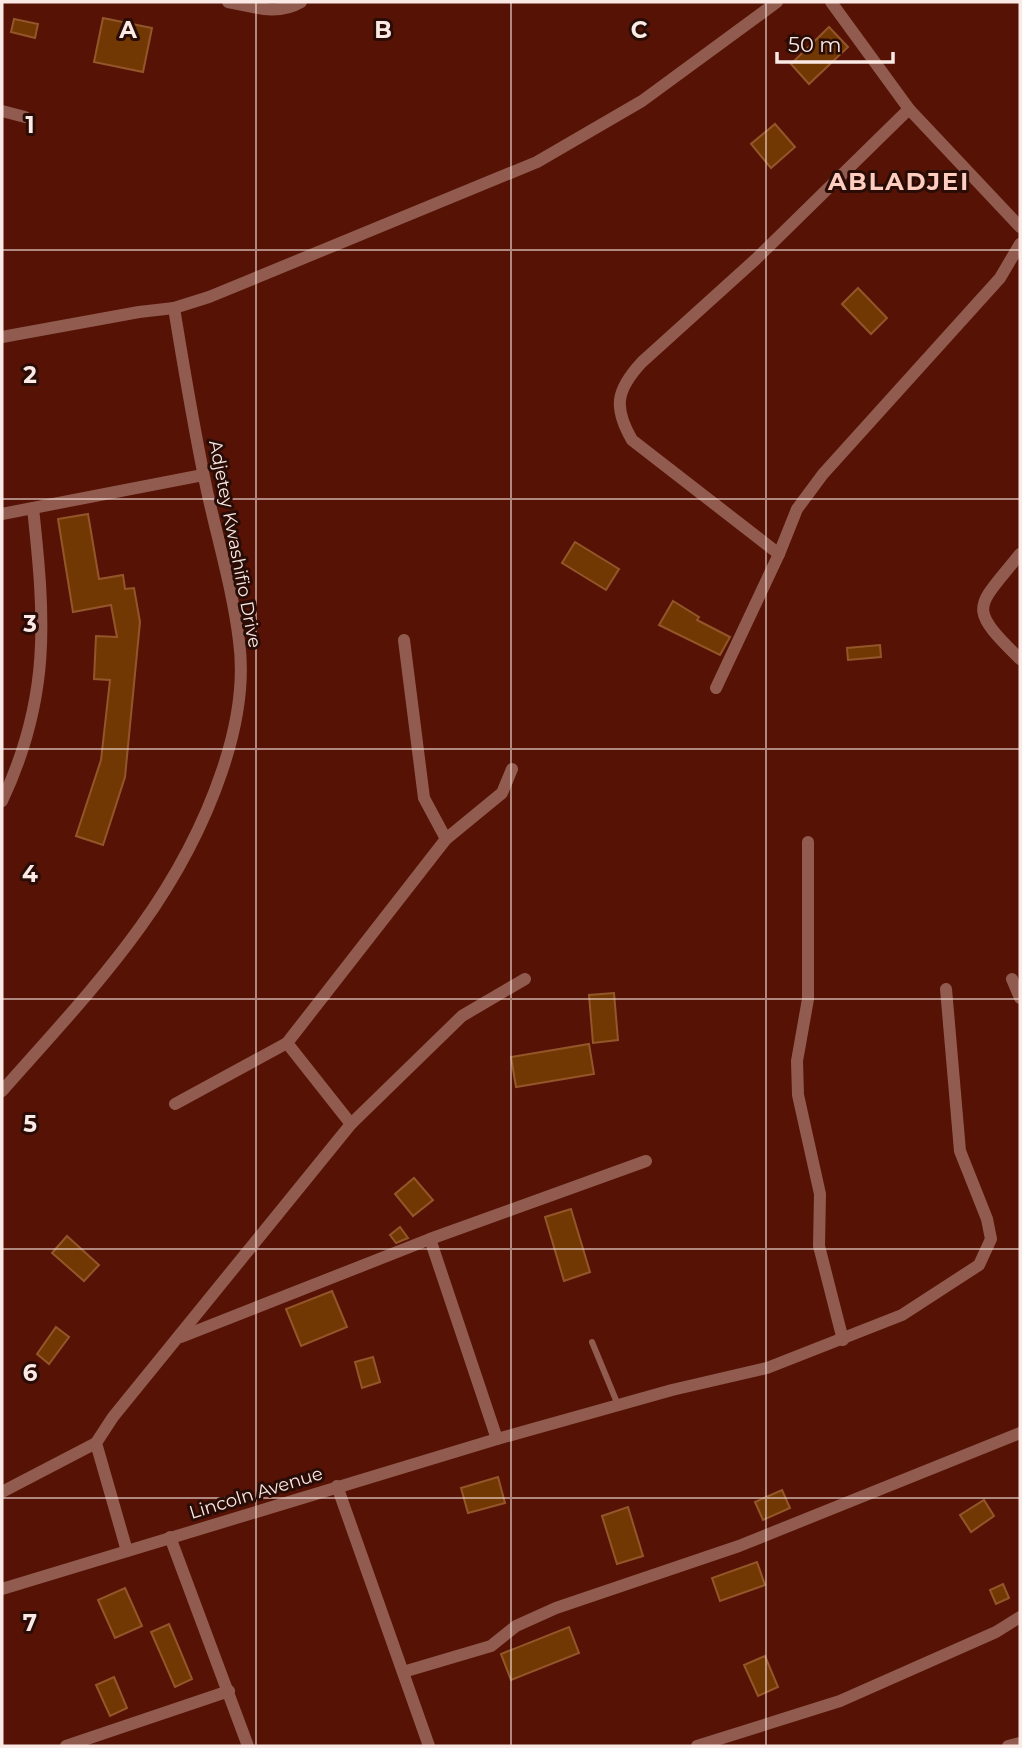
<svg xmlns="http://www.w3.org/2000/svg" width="1022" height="1748" font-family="Montserrat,sans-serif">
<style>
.building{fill:#723803;stroke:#93562a;stroke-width:2}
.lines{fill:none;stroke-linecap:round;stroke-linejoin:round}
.lane{stroke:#915c4f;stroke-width:6}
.street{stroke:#915c4f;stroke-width:12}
.grid{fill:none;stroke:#fae9e5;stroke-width:2;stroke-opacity:0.55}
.labels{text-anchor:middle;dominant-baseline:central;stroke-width:6;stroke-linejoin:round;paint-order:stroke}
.street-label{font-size:18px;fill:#fae9e5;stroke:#290c06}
.district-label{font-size:24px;font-weight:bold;letter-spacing:2px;fill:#ffcdc0;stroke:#290c06}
.grid-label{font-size:23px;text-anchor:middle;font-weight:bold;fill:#fae9e5;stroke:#290c06;stroke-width:6;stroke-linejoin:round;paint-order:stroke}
</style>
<rect width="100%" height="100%" fill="#561305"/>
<g class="building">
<path d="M 103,18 L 152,28 L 143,72 L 94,62 Z"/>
<path d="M 14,19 L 38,24 L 35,38 L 11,32 Z"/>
<path d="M 829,27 L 848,47 L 809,84 L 791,64 Z"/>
<path d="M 775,124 L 795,147 L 771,168 L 751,144 Z"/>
<path d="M 858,288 L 887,318 L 871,334 L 842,304 Z"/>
<path d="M 88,514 L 99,579 L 123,575 L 125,589 L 134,588 L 140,622 L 125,777 L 103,845 L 76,836 L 101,760 L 110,680 L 94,679 L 96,636 L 117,637 L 111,605 L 73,612 L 58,519 Z"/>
<path d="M 575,542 L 619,569 L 606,590 L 562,563 Z"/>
<path d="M 673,601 L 699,617 L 697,620 L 730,637 L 720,655 L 659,625 Z"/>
<path d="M 880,645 L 881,657 L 848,660 L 847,648 Z"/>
<path d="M 614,993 L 618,1040 L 593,1043 L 589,995 Z"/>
<path d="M 589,1044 L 594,1074 L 516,1087 L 511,1057 Z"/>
<path d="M 414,1178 L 433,1200 L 413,1216 L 395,1194 Z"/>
<path d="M 571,1209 L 590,1272 L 564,1281 L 545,1217 Z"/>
<path d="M 400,1227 L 408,1238 L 396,1243 L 390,1235 Z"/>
<path d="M 67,1236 L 99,1265 L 84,1281 L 52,1253 Z"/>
<path d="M 332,1291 L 347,1327 L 301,1346 L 286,1309 Z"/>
<path d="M 56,1327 L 69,1337 L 49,1364 L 37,1354 Z"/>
<path d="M 373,1357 L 380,1382 L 362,1388 L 355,1362 Z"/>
<path d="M 498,1477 L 505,1503 L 468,1513 L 461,1488 Z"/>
<path d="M 782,1490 L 790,1508 L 763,1520 L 755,1502 Z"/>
<path d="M 984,1500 L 994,1516 L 971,1532 L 960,1515 Z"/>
<path d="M 628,1507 L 643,1556 L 617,1564 L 602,1516 Z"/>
<path d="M 757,1562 L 765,1585 L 720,1601 L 712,1578 Z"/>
<path d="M 1003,1584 L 1009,1598 L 996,1604 L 990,1590 Z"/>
<path d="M 125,1588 L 142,1626 L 115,1638 L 98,1600 Z"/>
<path d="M 169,1624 L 192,1679 L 175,1687 L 151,1632 Z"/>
<path d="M 569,1627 L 579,1653 L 511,1680 L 501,1654 Z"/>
<path d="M 765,1656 L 778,1687 L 758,1696 L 744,1665 Z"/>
<path d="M 114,1677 L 127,1708 L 110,1716 L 96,1685 Z"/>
</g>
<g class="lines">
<path class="lane" d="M 592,1342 L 618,1405"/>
<g class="street">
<path d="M 228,2 C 254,7 277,16 301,2"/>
<path d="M 831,2 L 909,109 L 1020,227"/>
<path d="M 2,111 L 25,117"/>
<path d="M 2,337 L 139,312 L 174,308 L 209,297 L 537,162 L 642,101 L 777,2"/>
<path d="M 2,514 L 203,475"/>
<path d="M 779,554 L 797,509 L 823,474 L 1000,278 L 1020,244"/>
<path d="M 1020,554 C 976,609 966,606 1020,659"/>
<path d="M 404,640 L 424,798 L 446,839"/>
<path d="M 716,688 L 779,554 L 632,440 C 613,407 616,390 642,362 L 756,259 L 909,109"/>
<path d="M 2,801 C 51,697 45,619 33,508"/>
<path d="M 808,842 L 808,999 L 797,1061 L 798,1095 L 820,1194 L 819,1246 L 843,1340"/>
<path d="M 1012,979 L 1020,998"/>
<path d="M 2,1091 C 92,989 177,904 222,771 C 236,730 245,685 239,641 C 233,591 218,541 207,491 C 194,430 184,369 174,308"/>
<path d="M 175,1104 L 287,1043"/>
<path d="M 351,1124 L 287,1043 L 446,839 L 502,793 L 512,769"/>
<path d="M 430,1239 L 497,1439"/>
<path d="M 181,1337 L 430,1239 L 646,1161"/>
<path d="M 337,1486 L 429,1746"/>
<path d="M 2,1492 L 96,1443"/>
<path d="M 170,1537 L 248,1746"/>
<path d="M 127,1551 L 96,1443 L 113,1417 L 351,1124 L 462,1016 L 525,979"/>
<path d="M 2,1589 L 497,1439 L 672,1390 L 767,1368 L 902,1315 L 979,1265 L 991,1239 L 987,1219 L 960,1151 L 946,989"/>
<path d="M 403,1672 L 491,1646 L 516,1626 L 556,1608 L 739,1546 L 1020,1433"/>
<path d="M 66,1746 L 229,1691"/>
<path d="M 697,1746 L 840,1701 L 996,1632 L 1020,1617"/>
<path d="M 1008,1746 L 1020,1743"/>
</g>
</g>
<path class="grid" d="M 256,2 L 256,1746M 511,2 L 511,1746M 766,2 L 766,1746M 2,250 L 1020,250M 2,499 L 1020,499M 2,749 L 1020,749M 2,999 L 1020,999M 2,1249 L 1020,1249M 2,1498 L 1020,1498"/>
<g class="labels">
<g class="street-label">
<text transform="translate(235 544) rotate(79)">Adjetey Kwashifio Drive</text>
<text transform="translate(256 1493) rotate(-17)">Lincoln Avenue</text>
</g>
<g class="district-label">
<text x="899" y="181">ABLADJEI</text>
</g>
</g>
<g class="grid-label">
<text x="128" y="38">A</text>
<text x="383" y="38">B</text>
<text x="639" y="38">C</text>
<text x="30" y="133">1</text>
<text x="30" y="383">2</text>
<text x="30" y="632">3</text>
<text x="30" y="882">4</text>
<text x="30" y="1132">5</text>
<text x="30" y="1381">6</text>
<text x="30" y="1631">7</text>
</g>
<rect width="1022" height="1748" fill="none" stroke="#fae9e5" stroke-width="7"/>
<path d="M777 52v10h116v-10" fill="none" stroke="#fae9e5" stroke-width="3.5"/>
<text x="788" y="52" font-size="21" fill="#fae9e5" stroke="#290c06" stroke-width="5" paint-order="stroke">50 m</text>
</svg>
